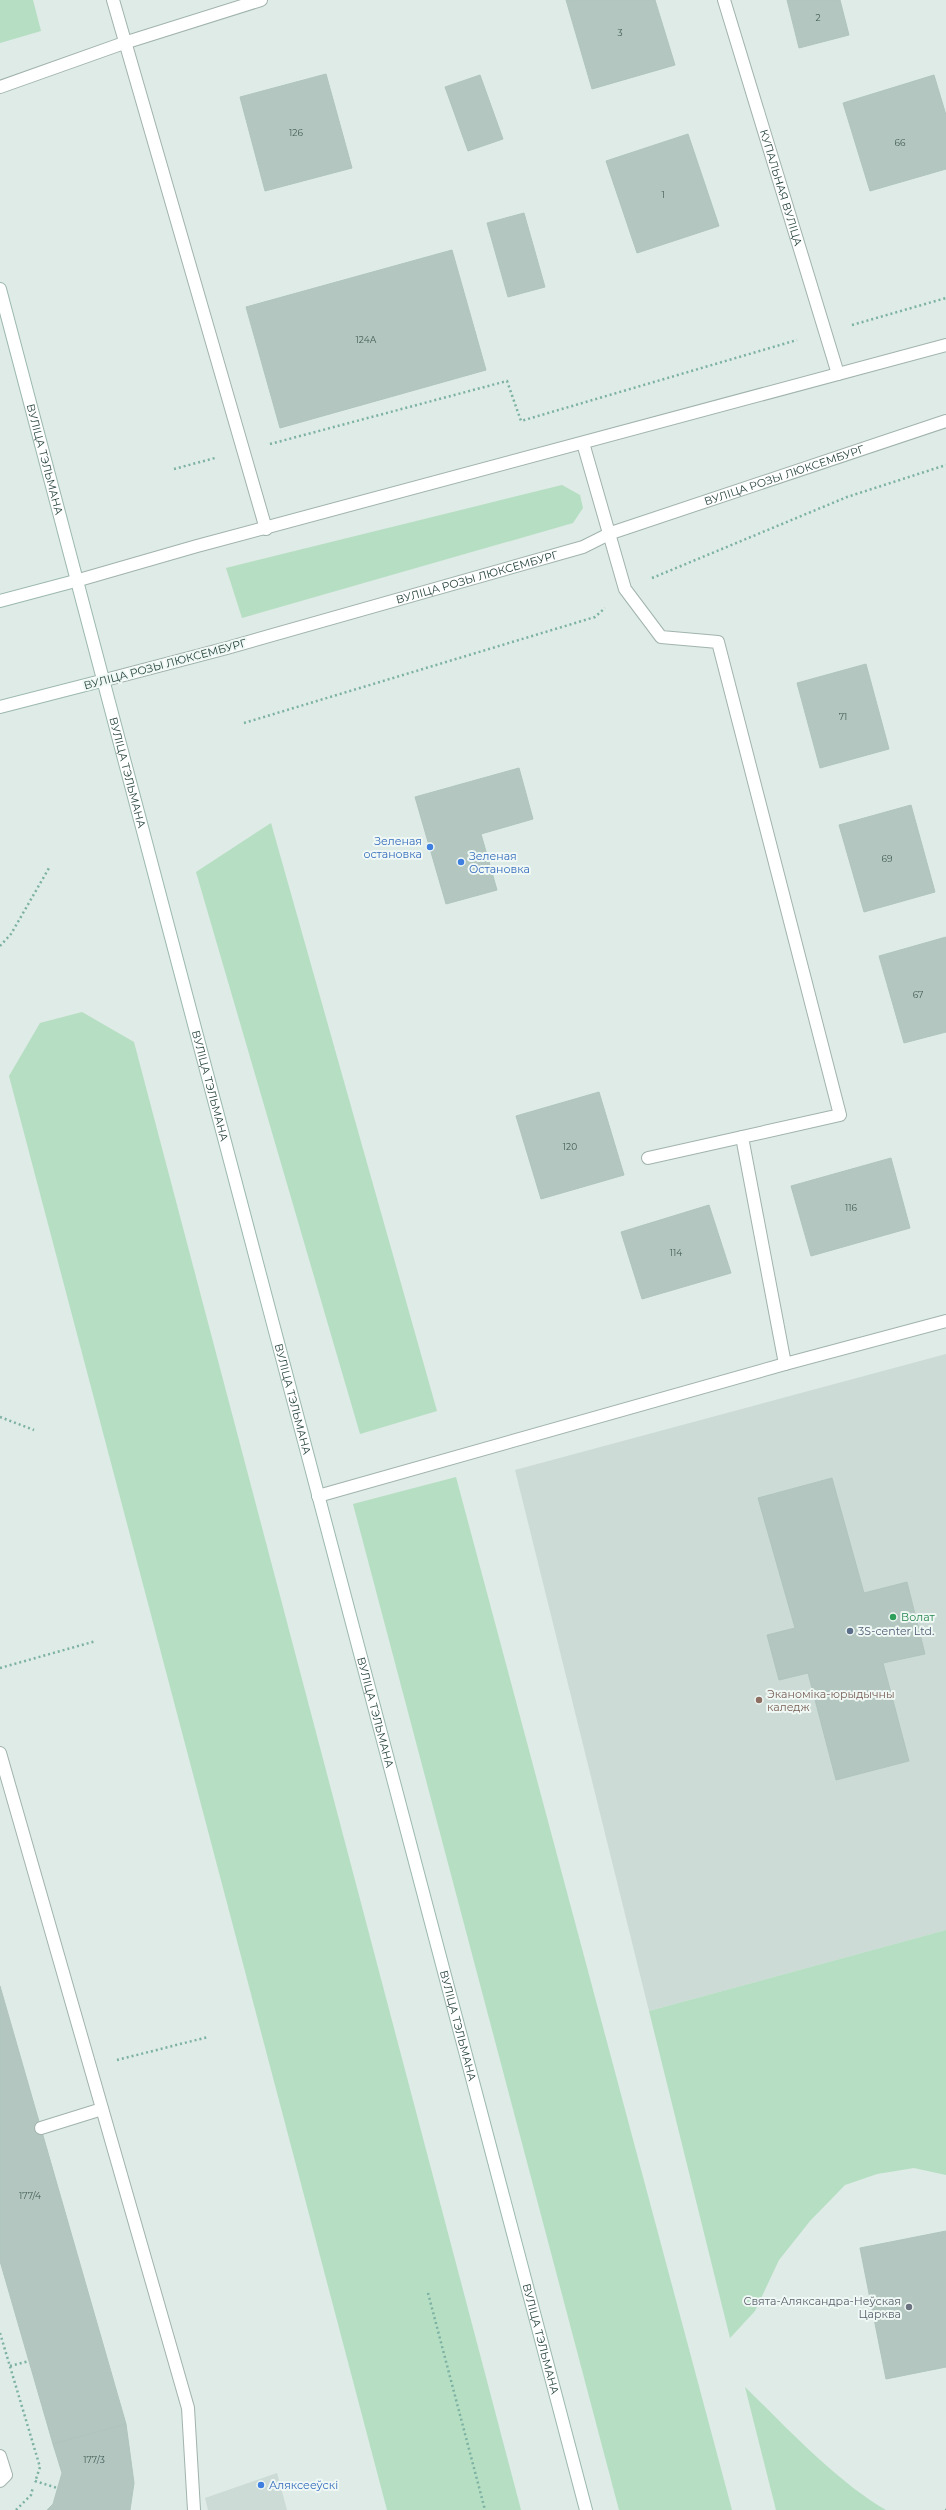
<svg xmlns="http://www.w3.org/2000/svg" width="946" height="2510" font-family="Montserrat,sans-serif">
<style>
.built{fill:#ccdbd5}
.green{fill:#b5dec2}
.building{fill:#b3c6bf;stroke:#b0c5be}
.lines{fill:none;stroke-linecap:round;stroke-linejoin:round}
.service-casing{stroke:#a1b3ae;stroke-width:14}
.minor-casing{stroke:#a1b3ae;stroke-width:14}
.tertiary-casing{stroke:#a1b3ae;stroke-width:14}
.secondary-casing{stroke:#9cb8af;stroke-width:14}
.path{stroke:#7cb1a3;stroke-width:2.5;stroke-dasharray:2 3;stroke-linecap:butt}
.service{stroke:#fff;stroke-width:12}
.minor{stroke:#fff;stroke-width:12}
.tertiary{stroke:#fff;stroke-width:12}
.secondary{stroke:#fff;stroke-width:12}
.shop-dot{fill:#3f7fe0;stroke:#eff8f4;stroke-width:1.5}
.leisure-dot{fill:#2e9e5b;stroke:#eff8f4;stroke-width:1.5}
.service-dot{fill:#5c6f8a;stroke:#eff8f4;stroke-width:1.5}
.education-dot{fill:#8d6e63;stroke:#eff8f4;stroke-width:1.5}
.worship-dot{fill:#6b7280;stroke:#eff8f4;stroke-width:1.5}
.labels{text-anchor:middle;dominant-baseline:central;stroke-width:4;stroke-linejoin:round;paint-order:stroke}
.number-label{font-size:9px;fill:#435e58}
.street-label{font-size:11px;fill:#1e3c36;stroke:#eff8f4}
.shop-label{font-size:11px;fill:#366cbe;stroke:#eff8f4;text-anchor:start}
.leisure-label{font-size:11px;fill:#27864d;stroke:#eff8f4;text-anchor:start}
.service-label{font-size:11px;fill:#4e5e75;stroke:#eff8f4;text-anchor:start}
.education-label{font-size:11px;fill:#785e54;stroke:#eff8f4;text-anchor:start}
.worship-label{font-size:11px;fill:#5b616d;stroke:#eff8f4;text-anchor:end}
</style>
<rect width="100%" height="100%" fill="#deebe6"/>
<g class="built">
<path d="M 946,1354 L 946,1930 L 649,2011 L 515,1470 Z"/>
<path d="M 277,2473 L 287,2510 L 208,2510 L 205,2498 Z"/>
</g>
<g class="green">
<path d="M 0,0 L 33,0 L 41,31 L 0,43 Z"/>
<path d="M 562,485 L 580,495 L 583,508 L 573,523 L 242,618 L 226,568 Z"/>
<path d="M 271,823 L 437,1411 L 360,1434 L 196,872 Z"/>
<path d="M 82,1012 L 134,1042 L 521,2510 L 387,2510 L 9,1076 L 40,1023 Z"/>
<path d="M 456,1477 L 732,2510 L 619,2510 L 353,1504 Z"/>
<path d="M 946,1930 L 946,2175 L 914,2168 L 877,2174 L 845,2185 L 810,2221 L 779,2260 L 755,2311 L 730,2338 L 649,2011 Z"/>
<path d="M 745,2387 C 786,2427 837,2482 886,2510 L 776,2510 Z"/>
</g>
<g class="building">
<path d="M 566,0 L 655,0 L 675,65 L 592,89 Z"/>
<path d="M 787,0 L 840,0 L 849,35 L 799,48 Z"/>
<path d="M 326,74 L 352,168 L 265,191 L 240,97 Z"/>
<path d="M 480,75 L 503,139 L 468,151 L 445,87 Z"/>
<path d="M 934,75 L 946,115 L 946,169 L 870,191 L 843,103 Z"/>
<path d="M 688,134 L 719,226 L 637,253 L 606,161 Z"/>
<path d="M 524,213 L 545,287 L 508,297 L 487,223 Z"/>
<path d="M 452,250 L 486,370 L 280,428 L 246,307 Z"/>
<path d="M 866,664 L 889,749 L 820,768 L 797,683 Z"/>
<path d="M 519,768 L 533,819 L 481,834 L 497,890 L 446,904 L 415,797 Z"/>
<path d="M 911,805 L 935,892 L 864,912 L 839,825 Z"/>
<path d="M 946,937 L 946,1032 L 904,1043 L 879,956 Z"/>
<path d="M 599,1092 L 624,1175 L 541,1199 L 516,1116 Z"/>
<path d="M 891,1158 L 910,1228 L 811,1256 L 791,1186 Z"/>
<path d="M 709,1205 L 731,1273 L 642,1299 L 621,1232 Z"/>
<path d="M 832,1478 L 864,1593 L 907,1582 L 925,1654 L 883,1663 L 909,1761 L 836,1780 L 808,1673 L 779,1680 L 767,1635 L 795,1628 L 758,1498 Z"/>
<path d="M 0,1986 L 126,2424 L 53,2444 L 0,2261 Z"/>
<path d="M 946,2231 L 946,2367 L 886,2379 L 860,2248 Z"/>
<path d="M 126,2424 L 134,2483 L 130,2510 L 47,2510 L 53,2504 L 62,2473 L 53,2444 Z"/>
</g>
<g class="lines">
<g class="service-casing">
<g id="service">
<path d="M 113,0 L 266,529"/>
<path d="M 0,87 L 124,43 L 261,0"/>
<path d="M 583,443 L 625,589 L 661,637 L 718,642 L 840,1115 L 742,1137 L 785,1364 L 946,1321"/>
<path d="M 648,1158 L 742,1137"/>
<path d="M 318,1496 L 785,1364"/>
<path d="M 0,1753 L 188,2408 L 194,2510"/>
<path d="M 41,2128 L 102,2109"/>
<path d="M 0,2456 L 6,2475 L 0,2481"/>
</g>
</g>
<g class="minor-casing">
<g id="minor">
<path id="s1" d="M 724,0 L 838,374"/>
</g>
</g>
<g class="tertiary-casing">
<g id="tertiary">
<path d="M 79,580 L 197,546 L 946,345"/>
<path id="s2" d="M 105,680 L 227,648 L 583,547 L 611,533 L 946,421"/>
</g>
</g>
<g class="secondary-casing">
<g id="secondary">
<path id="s3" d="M 0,289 L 586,2510"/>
<path d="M 0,601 L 79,580"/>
<path d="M 0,707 L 105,680"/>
</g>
</g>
<g class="path">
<path d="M 852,325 L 946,298"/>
<path d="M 270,444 L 507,381 L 521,421 L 797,340"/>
<path d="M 174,469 L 215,458"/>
<path d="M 652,578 L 847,497 L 946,465"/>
<path d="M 244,723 L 595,617 L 605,608"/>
<path d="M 0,946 L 11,934 L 49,868"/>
<path d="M 0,1417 L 34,1430"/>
<path d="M 0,1668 L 96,1641"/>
<path d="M 117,2060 L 208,2037"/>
<path d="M 428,2293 L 485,2510"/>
<path d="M 0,2333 L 40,2467 L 35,2482"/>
<path d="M 10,2366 L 29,2361"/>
<path d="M 35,2481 L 57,2488"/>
<path d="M 16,2510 L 31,2495 L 33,2487"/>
<path d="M 945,2510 L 946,2510"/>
</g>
<use href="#service" class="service"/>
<use href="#minor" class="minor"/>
<use href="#tertiary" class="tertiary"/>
<use href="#secondary" class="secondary"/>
</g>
<g class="shop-dot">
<circle cx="430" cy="847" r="4"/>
<circle cx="461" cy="862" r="4"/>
<circle cx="261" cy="2485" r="4"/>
</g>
<circle class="leisure-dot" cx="893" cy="1617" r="4"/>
<circle class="service-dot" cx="850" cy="1631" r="4"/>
<circle class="education-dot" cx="759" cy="1700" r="4"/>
<circle class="worship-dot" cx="909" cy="2307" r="4"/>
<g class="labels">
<g class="number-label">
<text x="818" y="17">2</text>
<text x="620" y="32">3</text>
<text x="296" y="132">126</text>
<text x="900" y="142">66</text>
<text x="663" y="194">1</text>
<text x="366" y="339">124А</text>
<text x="843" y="716">71</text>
<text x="887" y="858">69</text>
<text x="918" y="994">67</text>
<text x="570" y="1146">120</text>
<text x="851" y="1207">116</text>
<text x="676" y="1252">114</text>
<text x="30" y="2195">177/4</text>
<text x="94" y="2459">177/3</text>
</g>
<g class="street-label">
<text stroke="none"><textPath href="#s1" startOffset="196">КУПАЛЬНАЯ ВУЛІЦА</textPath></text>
<text stroke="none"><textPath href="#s3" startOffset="176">ВУЛІЦА ТЭЛЬМАНА</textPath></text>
<text stroke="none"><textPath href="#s2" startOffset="710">ВУЛІЦА РОЗЫ ЛЮКСЕМБУРГ</textPath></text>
<text stroke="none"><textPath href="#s2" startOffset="386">ВУЛІЦА РОЗЫ ЛЮКСЕМБУРГ</textPath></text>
<text transform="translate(165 664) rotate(-15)">ВУЛІЦА РОЗЫ ЛЮКСЕМБУРГ</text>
<text stroke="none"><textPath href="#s3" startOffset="500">ВУЛІЦА ТЭЛЬМАНА</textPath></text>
<text stroke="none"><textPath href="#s3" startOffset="824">ВУЛІЦА ТЭЛЬМАНА</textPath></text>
<text stroke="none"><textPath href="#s3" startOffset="1148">ВУЛІЦА ТЭЛЬМАНА</textPath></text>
<text stroke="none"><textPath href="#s3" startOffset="1472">ВУЛІЦА ТЭЛЬМАНА</textPath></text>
<text stroke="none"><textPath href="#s3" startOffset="1796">ВУЛІЦА ТЭЛЬМАНА</textPath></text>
<text stroke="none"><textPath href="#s3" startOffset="2120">ВУЛІЦА ТЭЛЬМАНА</textPath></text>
</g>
<g class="shop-label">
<text x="422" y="841" text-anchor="end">Зеленая<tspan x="422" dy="13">остановка</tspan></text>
<text x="469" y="856">Зеленая<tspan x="469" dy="13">Остановка</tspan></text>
<text x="269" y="2485">Аляксееўскі</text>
</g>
<g class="leisure-label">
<text x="901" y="1617">Волат</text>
</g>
<g class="service-label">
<text x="858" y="1631">3S-center Ltd.</text>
</g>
<g class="education-label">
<text x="767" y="1694">Эканоміка-юрыдычны<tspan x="767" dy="13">каледж</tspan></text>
</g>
<g class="worship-label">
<text x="901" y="2301">Свята-Аляксандра-Неўская<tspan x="901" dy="13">Царква</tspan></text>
</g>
</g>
</svg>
